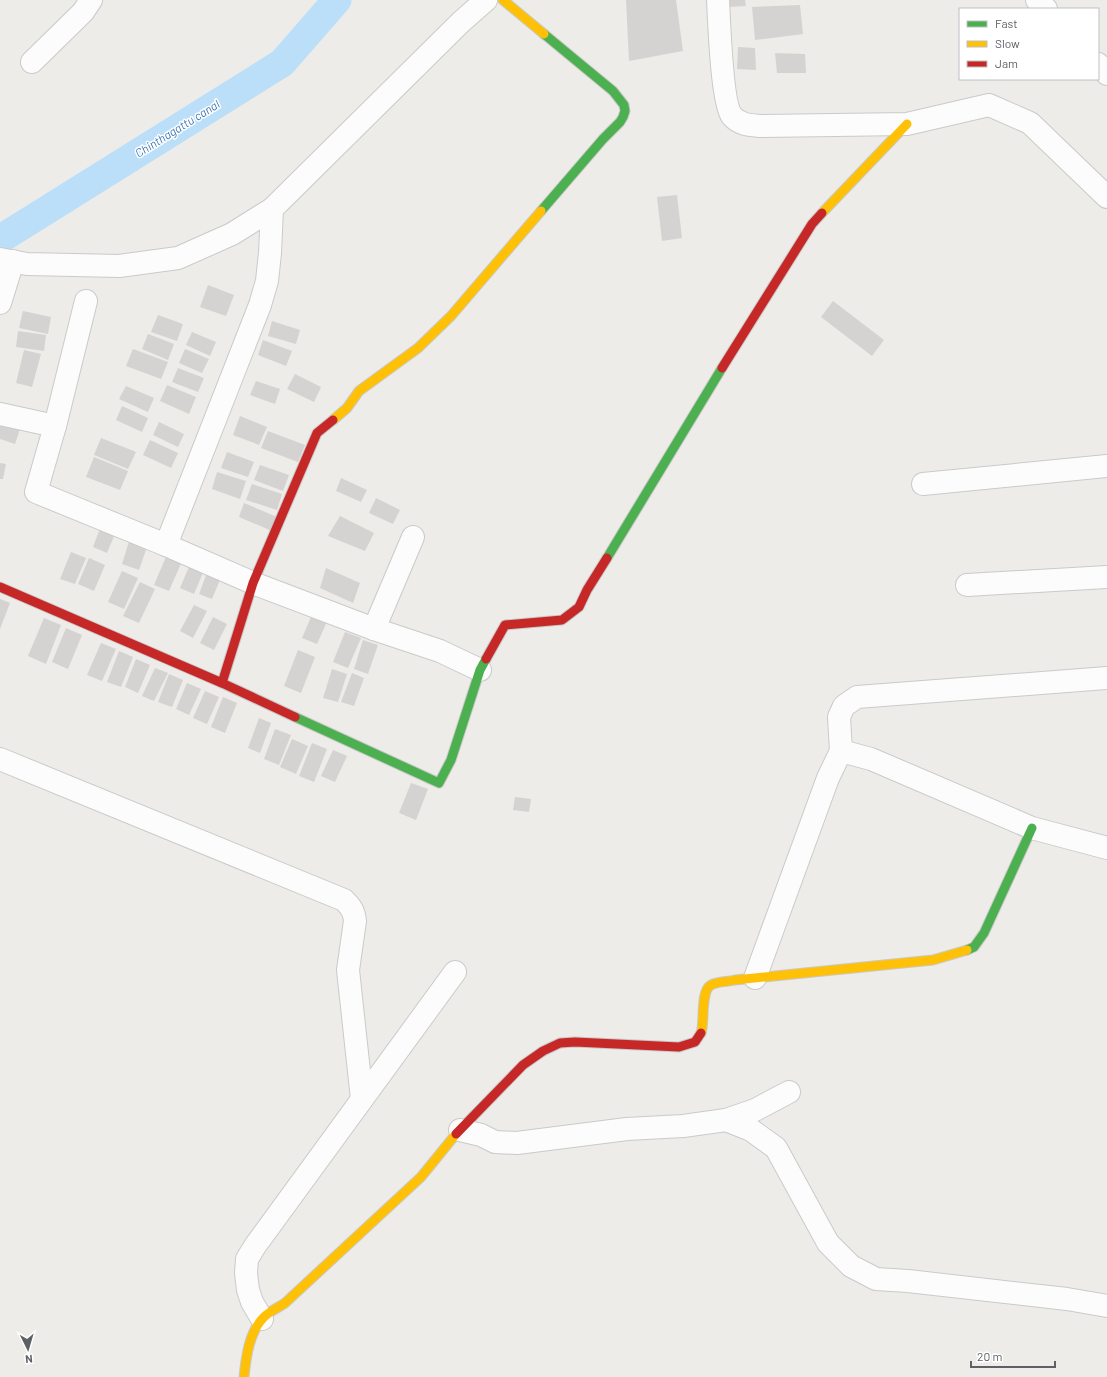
<svg xmlns="http://www.w3.org/2000/svg" width="1107" height="1377" font-family="Barlow,sans-serif">
<style>
.lines{fill:none;stroke-linecap:round;stroke-linejoin:round}
.canal{stroke:#bbdff8;stroke-width:29}
.building{fill:#d4d3d1}
.street-casing{stroke:#cacaca;stroke-width:24}
.fast-casing{stroke:#c9c9c8;stroke-width:11}
.slow-casing{stroke:#c9c9c8;stroke-width:11}
.jam-casing{stroke:#c9c9c8;stroke-width:11}
.street{stroke:#fcfcfc;stroke-width:22}
.fast{stroke:#4caf50;stroke-width:9}
.slow{stroke:#ffc107;stroke-width:9}
.jam{stroke:#c62828;stroke-width:9}
.labels{text-anchor:middle;dominant-baseline:central;stroke-width:3;stroke-linejoin:round;paint-order:stroke}
.water-label{font-size:12px;font-style:italic;fill:#3e78b6;stroke:#fff}
</style>
<rect width="100%" height="100%" fill="#edece8"/>
<g class="lines">
<path class="canal" d="M 0,237 L 2,238 L 282,63 L 337,0"/>
</g>
<g class="building">
<path d="M 626,0 L 676,0 L 683,51 L 629,61 Z"/>
<path d="M 727,0 L 745,0 L 746,6 L 728,7 Z"/>
<path d="M 800,5 L 803,34 L 755,40 L 752,7 Z"/>
<path d="M 738,47 L 755,48 L 756,70 L 737,69 Z"/>
<path d="M 775,53 L 805,54 L 806,73 L 777,73 Z"/>
<path d="M 677,195 L 682,238 L 662,241 L 657,197 Z"/>
<path d="M 208,285 L 234,295 L 226,316 L 200,307 Z"/>
<path d="M 833,301 L 884,340 L 872,356 L 821,317 Z"/>
<path d="M 23,311 L 51,317 L 48,334 L 19,328 Z"/>
<path d="M 158,315 L 183,324 L 177,341 L 151,332 Z"/>
<path d="M 272,321 L 300,330 L 296,344 L 268,336 Z"/>
<path d="M 18,331 L 46,335 L 44,351 L 16,347 Z"/>
<path d="M 192,332 L 216,342 L 210,356 L 186,345 Z"/>
<path d="M 148,334 L 174,344 L 168,360 L 142,349 Z"/>
<path d="M 263,340 L 292,351 L 286,366 L 258,355 Z"/>
<path d="M 133,349 L 168,362 L 161,379 L 126,366 Z"/>
<path d="M 185,349 L 209,359 L 202,373 L 179,363 Z"/>
<path d="M 24,350 L 41,354 L 32,387 L 16,383 Z"/>
<path d="M 178,368 L 204,378 L 198,392 L 172,382 Z"/>
<path d="M 295,374 L 321,387 L 314,402 L 287,389 Z"/>
<path d="M 256,381 L 280,389 L 275,404 L 250,395 Z"/>
<path d="M 167,385 L 196,397 L 189,414 L 160,401 Z"/>
<path d="M 126,386 L 154,398 L 148,412 L 119,399 Z"/>
<path d="M 122,406 L 148,418 L 142,432 L 116,420 Z"/>
<path d="M 240,416 L 267,427 L 259,445 L 233,435 Z"/>
<path d="M 159,422 L 184,434 L 178,447 L 153,435 Z"/>
<path d="M 0,423 L 20,429 L 15,444 L 0,439 Z"/>
<path d="M 268,431 L 305,445 L 298,462 L 261,448 Z"/>
<path d="M 101,438 L 136,452 L 128,469 L 94,455 Z"/>
<path d="M 150,440 L 178,453 L 171,468 L 143,455 Z"/>
<path d="M 227,452 L 254,462 L 248,477 L 221,468 Z"/>
<path d="M 94,457 L 128,471 L 120,490 L 86,477 Z"/>
<path d="M 0,463 L 6,464 L 3,479 L 0,479 Z"/>
<path d="M 260,465 L 289,475 L 283,491 L 254,480 Z"/>
<path d="M 217,472 L 246,481 L 240,499 L 212,489 Z"/>
<path d="M 341,478 L 367,490 L 361,502 L 336,491 Z"/>
<path d="M 252,484 L 282,494 L 277,510 L 246,500 Z"/>
<path d="M 376,498 L 400,510 L 393,524 L 369,513 Z"/>
<path d="M 244,503 L 277,517 L 272,531 L 239,517 Z"/>
<path d="M 340,516 L 374,533 L 365,551 L 328,536 Z"/>
<path d="M 102,523 L 117,529 L 107,553 L 93,547 Z"/>
<path d="M 131,535 L 149,541 L 139,570 L 122,564 Z"/>
<path d="M 71,552 L 86,558 L 75,584 L 60,579 Z"/>
<path d="M 168,552 L 183,559 L 169,591 L 154,585 Z"/>
<path d="M 89,558 L 105,565 L 94,591 L 78,584 Z"/>
<path d="M 191,562 L 205,568 L 194,594 L 180,588 Z"/>
<path d="M 326,568 L 360,583 L 353,603 L 320,588 Z"/>
<path d="M 208,570 L 222,575 L 212,599 L 199,594 Z"/>
<path d="M 122,571 L 138,578 L 124,609 L 108,602 Z"/>
<path d="M 140,582 L 155,589 L 139,623 L 123,616 Z"/>
<path d="M 0,599 L 10,603 L 0,629 Z"/>
<path d="M 194,605 L 207,611 L 193,638 L 180,631 Z"/>
<path d="M 314,610 L 329,617 L 317,644 L 302,638 Z"/>
<path d="M 213,617 L 227,624 L 214,650 L 200,643 Z"/>
<path d="M 44,618 L 61,625 L 46,664 L 28,656 Z"/>
<path d="M 66,628 L 82,635 L 68,669 L 52,662 Z"/>
<path d="M 345,632 L 361,638 L 348,668 L 333,662 Z"/>
<path d="M 363,640 L 378,645 L 368,674 L 354,669 Z"/>
<path d="M 101,643 L 116,649 L 102,681 L 87,675 Z"/>
<path d="M 298,650 L 315,657 L 301,693 L 284,686 Z"/>
<path d="M 119,651 L 133,657 L 121,687 L 107,682 Z"/>
<path d="M 136,659 L 150,665 L 138,693 L 125,687 Z"/>
<path d="M 155,668 L 168,673 L 154,701 L 142,696 Z"/>
<path d="M 332,669 L 347,674 L 338,702 L 323,698 Z"/>
<path d="M 352,673 L 364,678 L 354,706 L 341,702 Z"/>
<path d="M 169,674 L 183,680 L 172,707 L 158,702 Z"/>
<path d="M 187,683 L 201,689 L 189,715 L 176,709 Z"/>
<path d="M 205,691 L 219,697 L 207,724 L 193,718 Z"/>
<path d="M 223,697 L 237,703 L 225,733 L 211,727 Z"/>
<path d="M 259,718 L 271,723 L 260,753 L 248,748 Z"/>
<path d="M 275,729 L 291,735 L 279,765 L 264,759 Z"/>
<path d="M 292,739 L 308,746 L 296,774 L 280,767 Z"/>
<path d="M 312,743 L 327,749 L 314,782 L 299,776 Z"/>
<path d="M 333,750 L 347,756 L 335,782 L 321,776 Z"/>
<path d="M 411,783 L 428,789 L 416,820 L 399,813 Z"/>
<path d="M 515,797 L 531,799 L 529,812 L 513,810 Z"/>
</g>
<g class="lines">
<g class="street-casing">
<g id="street">
<path d="M 718,0 C 719,20 722,104 732,116 C 740,125 750,125 761,126 L 907,124 L 989,105 L 1030,123 L 1107,197"/>
<path d="M 1037,0 L 1046,9"/>
<path d="M 32,62 L 83,12 L 91,0"/>
<path d="M 1098,64 L 1107,74"/>
<path d="M 0,259 L 27,264 L 119,266 L 178,258 L 232,234 L 272,209 L 461,22 L 486,0"/>
<path d="M 86,301 L 55,426 L 36,492 L 166,545 L 253,583 L 374,629 L 440,651 L 480,670"/>
<path d="M 0,303 L 13,261"/>
<path d="M 0,414 L 55,426"/>
<path d="M 923,484 L 1107,466"/>
<path d="M 166,545 L 260,305 L 267,281 L 270,253 L 272,209"/>
<path d="M 967,585 L 1107,577"/>
<path d="M 374,629 L 413,537"/>
<path d="M 841,751 L 839,717 L 844,706 L 857,697 L 1107,678"/>
<path d="M 0,759 L 344,900 C 351,907 354,911 355,921 L 348,970 L 362,1099"/>
<path d="M 755,978 L 828,778 L 841,751 L 871,759 L 1032,828 L 1107,848"/>
<path d="M 726,1120 L 751,1130 L 776,1148 L 828,1243 L 851,1266 L 876,1279 L 908,1281 L 1067,1299 L 1107,1306"/>
<path d="M 460,1130 L 481,1135 L 495,1142 L 517,1143 L 627,1129 L 683,1126 L 726,1120 L 755,1110 L 789,1092"/>
<path d="M 262,1319 L 252,1302 L 248,1290 L 246,1273 L 247,1259 L 255,1246 L 455,972"/>
</g>
</g>
<g class="fast-casing">
<g id="fast">
<path d="M 541,211 L 603,139 L 620,122 L 623,117 L 625,111 L 624,105 L 613,91 L 544,34"/>
<path d="M 607,558 L 722,368"/>
<path d="M 295,717 L 439,783 L 451,760 L 480,670 L 486,659"/>
<path d="M 967,950 L 974,947 L 984,933 L 1032,828"/>
</g>
</g>
<g class="slow-casing">
<g id="slow">
<path d="M 503,0 L 544,34"/>
<path d="M 822,213 L 907,124"/>
<path d="M 333,420 L 347,408 L 359,391 L 418,348 L 451,316 L 541,211"/>
<path d="M 701,1033 C 705,1022 700,991 711,985 C 718,981 727,982 735,980 L 933,960 L 967,950"/>
<path d="M 244,1377 C 246,1357 249,1332 264,1317 C 270,1311 278,1308 285,1303 L 421,1177 L 456,1134"/>
</g>
</g>
<g class="jam-casing">
<g id="jam">
<path d="M 722,368 L 812,224 L 822,213"/>
<path d="M 0,587 L 222,683 L 295,717"/>
<path d="M 486,659 L 505,625 L 562,620 L 579,607 L 587,590 L 607,558"/>
<path d="M 222,683 L 253,583 L 317,433 L 333,420"/>
<path d="M 456,1134 L 523,1065 L 543,1051 L 560,1043 L 575,1042 L 679,1047 L 695,1042 L 701,1033"/>
</g>
</g>
<use href="#street" class="street"/>
<use href="#fast" class="fast"/>
<use href="#slow" class="slow"/>
<use href="#jam" class="jam"/>
</g>
<g class="labels">
<g class="water-label">
<text transform="translate(177 128) rotate(-32)">Chinthagattu canal</text>
</g>
</g>
<rect x="959" y="8" width="140" height="72" fill="#ffffff" stroke="#bec0c2"/>
<rect x="967" y="21" width="20" height="6" fill="#4caf50" stroke="#bec0c2"/>
<text x="995" y="28" font-size="12" fill="#5d6166">Fast</text>
<rect x="967" y="41" width="20" height="6" fill="#ffc107" stroke="#bec0c2"/>
<text x="995" y="48" font-size="12" fill="#5d6166">Slow</text>
<rect x="967" y="61" width="20" height="6" fill="#c62828" stroke="#bec0c2"/>
<text x="995" y="68" font-size="12" fill="#5d6166">Jam</text>
<g transform="translate(28 1349) rotate(175)" stroke="#ffffff" stroke-width="3" paint-order="stroke">
<path d="M0-3L7 15L0 10L-7 15Z" fill="#5d6166"/>
<text y="-6" font-size="11" font-weight="bold" text-anchor="middle" fill="#5d6166">N</text>
</g>
<path d="M971 1361v6h84v-6" fill="none" stroke="#5d6166" stroke-width="2"/>
<text x="977" y="1361" font-size="12" fill="#5d6166" stroke="#ffffff" stroke-width="3" paint-order="stroke">20 m</text>
</svg>
